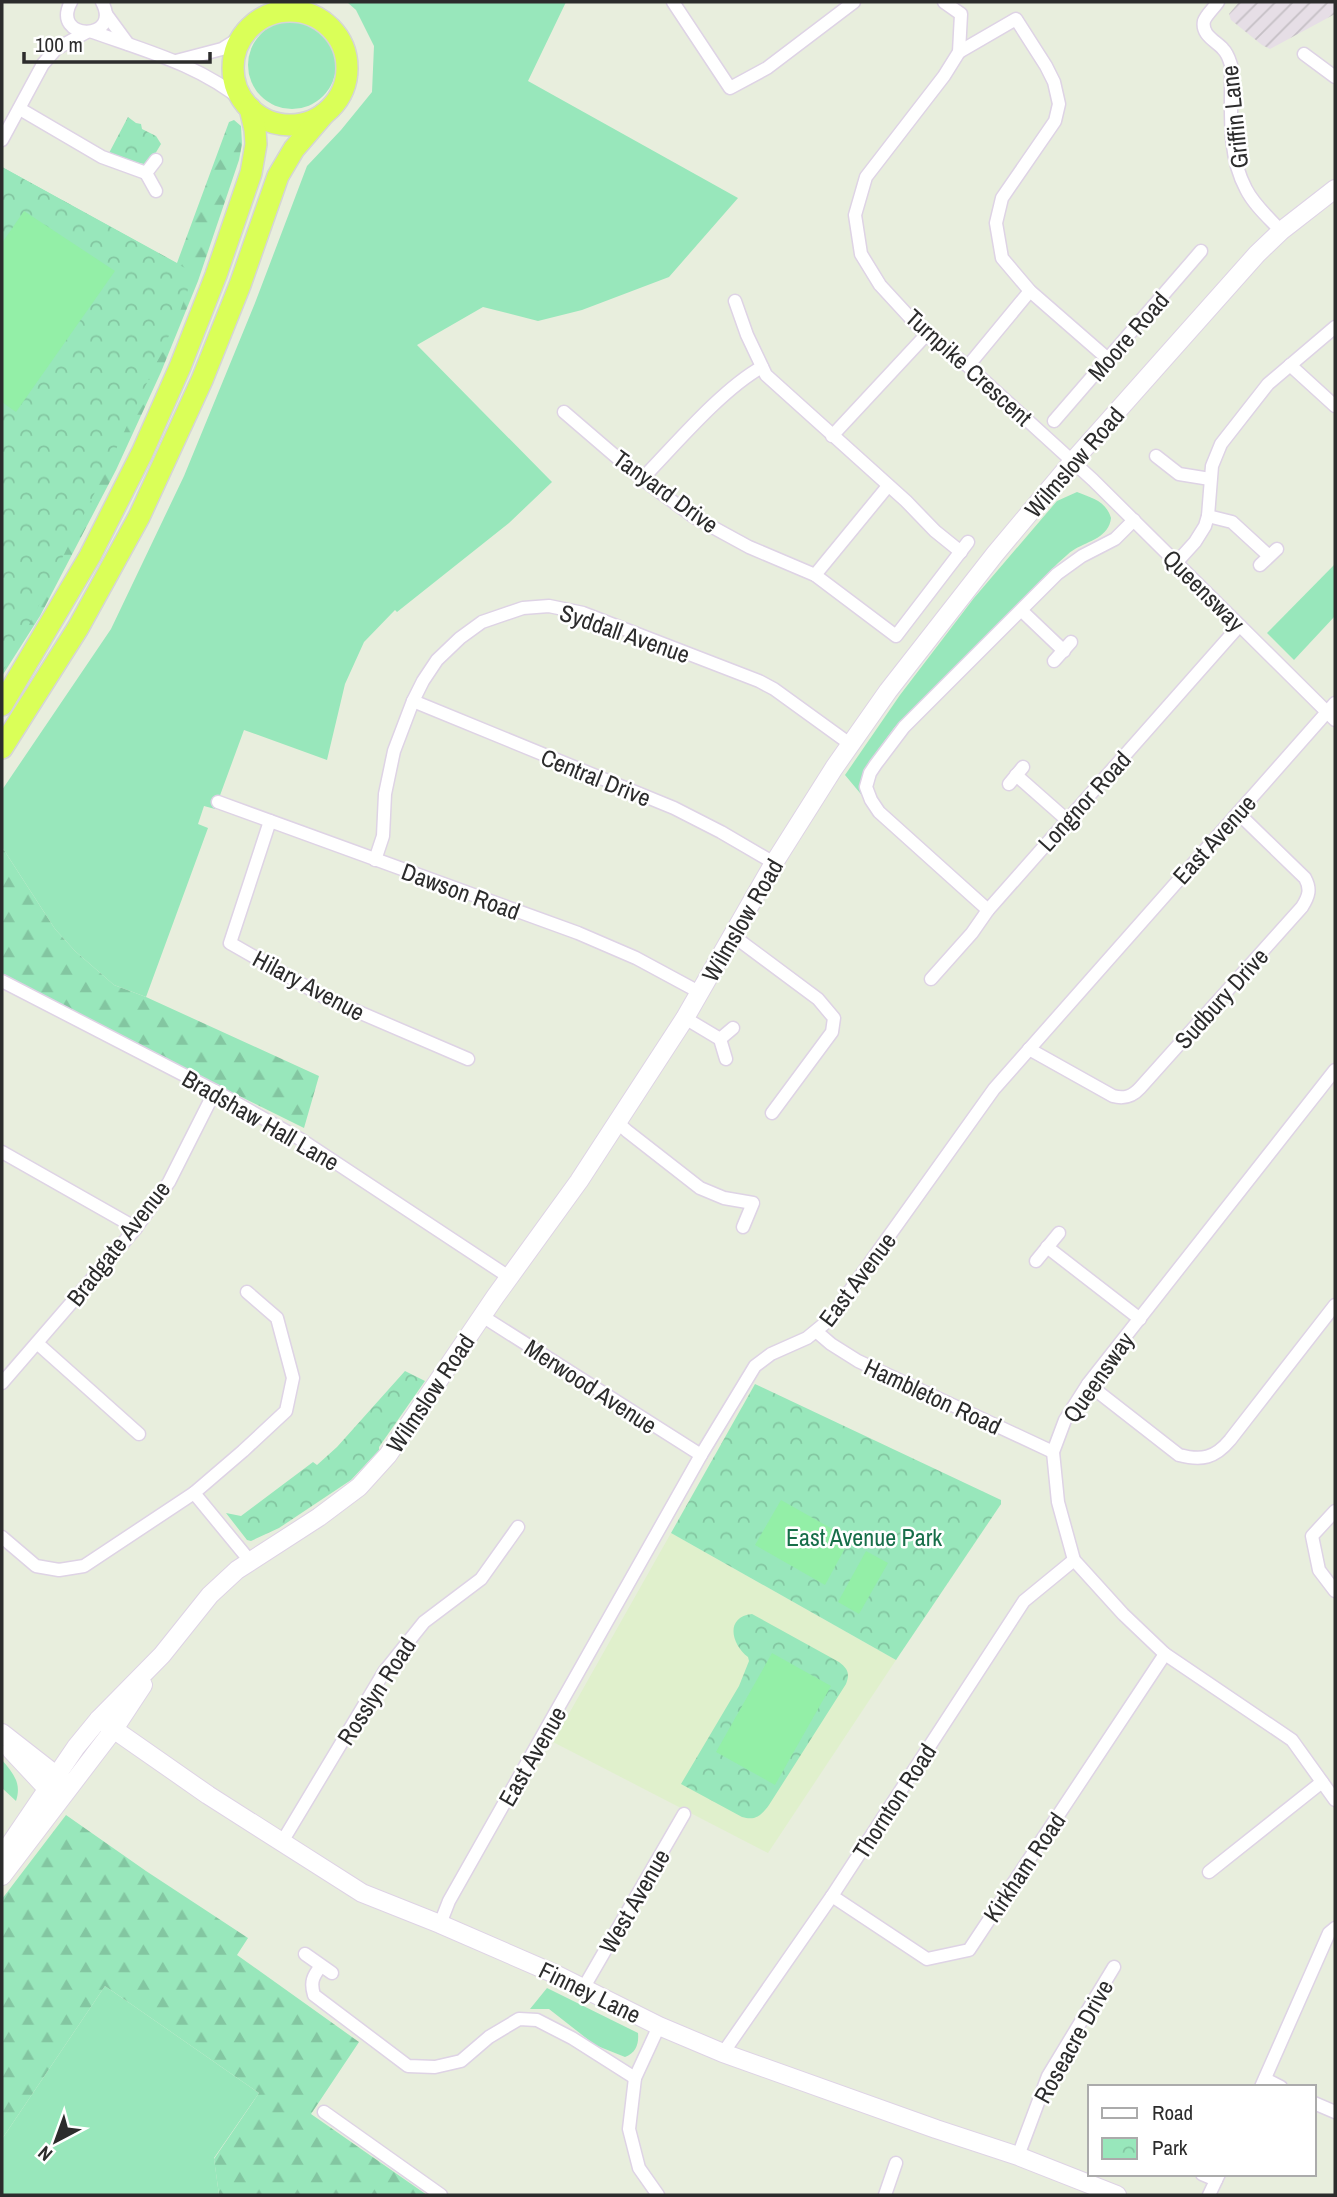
<svg xmlns="http://www.w3.org/2000/svg" width="1337" height="2197" font-family="'Archivo Narrow',sans-serif">
<style>
.industrial{fill:url(#industrial-furrows)}
.education{fill:#e0f0cc}
.grass{fill:#98e7bb}
.forest{fill:url(#forest-firs)}
.park{fill:url(#park-crowns)}
.pitch{fill:#93efa7}
.lines{fill:none;stroke-linecap:round;stroke-linejoin:round}
.street-casing{stroke:#ded3e5;stroke-width:15}
.secondary-casing{stroke:#ded3e5;stroke-width:20}
.highway-casing{stroke:#d5d5d5;stroke-width:24}
.street{stroke:#fff;stroke-width:12}
.secondary{stroke:#fff;stroke-width:18}
.highway{stroke:#daff58;stroke-width:21}
.labels{text-anchor:middle;dominant-baseline:central;stroke-width:5;stroke-linejoin:round;paint-order:stroke}
.street-label{font-size:24px;fill:#2c2c2c;stroke:#fff}
.park-label{font-size:24px;fill:#176e49;stroke:#fff}
</style>
<defs>
<pattern id="industrial-furrows" width="10" height="10" patternUnits="userSpaceOnUse" patternTransform="scale(1.75)"><rect width="10" height="10" fill="#e6dee6"/><path d="M-1 1l2-2M0 10L10 0M9 11l2-2" fill="none" stroke="#c5bfc5"/></pattern>
<pattern id="forest-firs" width="22" height="20" patternUnits="userSpaceOnUse" patternTransform="scale(1.75)"><rect width="22" height="20" fill="#98e7bb"/><path d="M5 1l3.5 6h-7zM16 11l3.5 6h-7z" fill="#83c6a1"/></pattern>
<pattern id="park-crowns" width="20" height="18" patternUnits="userSpaceOnUse" patternTransform="scale(1.75)"><rect width="20" height="18" fill="#98e7bb"/><path d="M2 6a3 3 0 1 1 6 0M12 15a3 3 0 1 1 6 0" fill="none" stroke="#83c6a1"/></pattern>
</defs>
<rect width="100%" height="100%" fill="#e8eedd"/>
<path class="industrial" d="M 1239,2 L 1335,2 L 1335,14 L 1270,49 L 1262,45 L 1231,20 L 1229,14 Z"/>
<path class="education" d="M 671,1533 L 896,1660 L 768,1853 L 553,1742 Z"/>
<g class="grass">
<path d="M 347,2 L 566,2 L 528,81 L 738,198 L 669,277 L 582,310 L 538,321 L 483,307 L 417,345 L 552,482 L 509,523 L 397,612 L 395,610 L 364,642 L 345,684 L 327,760 L 244,730 L 215,809 L 204,806 L 198,824 L 208,828 L 146,997 L 114,985 L 75,951 L 55,929 L 2,847 L 2,790 L 111,629 L 184,476 L 255,303 L 307,166 L 341,130 L 372,92 L 374,46 L 356,10 Z"/>
<circle cx="292" cy="65" r="44"/>
<path d="M 1077,492 C 1092,498 1106,501 1111,518 C 1109,537 1089,541 1075,549 C 1068,553 1063,559 1057,564 L 894,728 L 869,762 L 864,773 L 865,799 L 845,775 L 900,695 L 974,598 L 1057,501 Z"/>
<path d="M 1335,564 L 1335,616 L 1294,660 L 1267,633 Z"/>
<path d="M 2,1760 C 13,1773 22,1783 16,1801 L 2,1788 Z"/>
<path d="M 105,1986 L 259,2093 L 214,2158 L 219,2195 L 2,2195 L 2,2139 Z"/>
<path d="M 547,1988 L 638,2033 C 639,2044 636,2053 625,2057 L 595,2045 L 549,2009 L 530,2009 Z"/>
</g>
<g class="forest">
<path d="M 234,120 L 241,126 L 242,144 L 239,160 L 198,281 L 161,372 L 116,470 L 40,616 L 2,676 L 2,167 L 177,263 L 229,122 Z"/>
<path d="M 2,847 L 55,929 L 75,951 L 114,985 L 146,997 L 319,1076 L 304,1128 L 2,979 Z"/>
<path d="M 66,1815 L 146,1871 L 248,1938 L 237,1955 L 359,2042 L 311,2114 L 427,2195 L 219,2195 L 214,2159 L 259,2093 L 105,1986 L 2,2139 L 2,1899 Z"/>
</g>
<g class="park">
<path d="M 128,117 L 136,123 L 141,124 L 142,129 L 156,136 L 161,144 L 155,154 L 144,164 L 130,161 L 109,153 Z"/>
<path d="M 2,167 L 194,273 L 179,314 L 111,460 L 15,653 L 2,672 Z"/>
<path d="M 405,1371 L 425,1381 L 379,1447 L 379,1450 L 351,1480 L 279,1528 L 251,1541 L 247,1540 L 226,1513 L 241,1516 L 313,1462 L 317,1465 L 337,1447 Z"/>
<path d="M 755,1384 L 1001,1500 L 1001,1504 L 896,1660 L 671,1533 Z"/>
<path d="M 752,1614 L 839,1662 C 848,1669 850,1673 846,1684 L 769,1805 C 761,1816 755,1821 742,1817 L 681,1784 L 739,1686 L 749,1661 L 748,1657 C 731,1644 725,1617 752,1614 Z"/>
</g>
<g class="pitch">
<path d="M 24,211 L 115,271 L 16,412 L 2,402 L 2,243 Z"/>
<path d="M 781,1500 L 850,1539 L 825,1585 L 755,1545 Z"/>
<path d="M 866,1551 L 888,1563 L 859,1614 L 838,1602 Z"/>
<path d="M 772,1653 L 831,1686 L 775,1785 L 716,1752 Z"/>
</g>
<g class="lines">
<g class="street-casing">
<g id="street">
<path d="M 71,2 C 50,41 123,42 102,2"/>
<path d="M 673,2 L 730,88 L 767,68 L 854,2"/>
<path d="M 944,2 L 961,14 L 959,52 L 944,76 L 866,177 L 855,215 L 861,254 L 880,285 L 926,335 L 968,366 L 1093,480 L 1335,720"/>
<path d="M 1218,2 C 1214,8 1206,15 1204,21 C 1201,35 1216,41 1223,49 C 1228,54 1229,59 1231,65 C 1232,106 1226,152 1246,189 C 1254,205 1269,218 1281,231"/>
<path d="M 106,14 L 128,44"/>
<path d="M 93,32 C 146,51 200,65 244,102"/>
<path d="M 959,52 L 1016,19 L 1046,66 L 1054,82 L 1059,104 L 1055,121 L 1002,198 L 996,223 L 1002,258 L 1030,291 L 1108,359"/>
<path d="M 1304,54 L 1335,77"/>
<path d="M 176,61 L 222,49 L 244,35"/>
<path d="M 20,109 L 102,157 L 146,173"/>
<path d="M 2,140 L 43,64 L 56,49 L 85,33"/>
<path d="M 156,160 L 146,173 L 156,191"/>
<path d="M 735,301 L 747,335 L 766,375 L 906,501 L 935,531 L 961,552"/>
<path d="M 1290,365 L 1335,406"/>
<path d="M 968,366 L 1030,291"/>
<path d="M 564,412 L 642,479 L 694,517 L 749,547 L 815,575 L 896,636 L 968,542"/>
<path d="M 1054,421 L 1201,251"/>
<path d="M 832,436 L 926,335"/>
<path d="M 1156,456 L 1179,474 L 1210,479"/>
<path d="M 642,479 C 675,445 722,389 762,367"/>
<path d="M 1208,516 L 1232,522 L 1268,555"/>
<path d="M 1176,563 L 1195,542 L 1205,526 L 1208,516 L 1212,466 L 1221,444 L 1268,384 L 1335,327"/>
<path d="M 1260,565 L 1277,549"/>
<path d="M 815,575 L 888,486"/>
<path d="M 1022,611 L 1064,651"/>
<path d="M 1054,661 L 1071,642"/>
<path d="M 413,701 L 674,808 L 721,832 L 774,863"/>
<path d="M 1016,775 L 1067,820"/>
<path d="M 1009,784 L 1023,767"/>
<path d="M 218,802 L 578,933 L 636,958 L 699,992"/>
<path d="M 270,821 L 230,943 L 326,998 L 468,1059"/>
<path d="M 375,860 L 383,836 L 385,794 L 394,751 L 413,701 L 423,681 L 437,660 L 460,638 L 482,622 L 523,608 L 549,606 L 583,613 L 759,681 L 774,689 L 850,744"/>
<path d="M 988,910 L 879,812 L 871,800 L 866,787 L 870,773 L 876,764 L 904,727 L 1057,574 L 1082,556 L 1115,539 L 1134,520"/>
<path d="M 732,935 L 818,999 L 834,1018 L 832,1032 L 772,1113"/>
<path d="M 931,979 L 972,933 L 988,910 L 1239,626"/>
<path d="M 2,981 L 215,1091 L 300,1139 L 509,1277"/>
<path d="M 685,1018 L 720,1039 L 726,1059"/>
<path d="M 720,1039 L 733,1028"/>
<path d="M 1029,1049 L 1113,1096 C 1124,1099 1132,1097 1140,1088 L 1302,907 C 1309,896 1311,889 1305,878 L 1238,813"/>
<path d="M 1335,1070 L 1088,1384 L 1065,1420 L 1053,1452 L 1058,1502 L 1074,1560 L 1123,1614 L 1165,1654 L 1292,1740 L 1335,1800"/>
<path d="M 617,1122 L 627,1131 L 700,1188 L 724,1198 L 753,1203 L 743,1227"/>
<path d="M 2,1152 L 136,1228"/>
<path d="M 1047,1247 L 1140,1319"/>
<path d="M 1036,1261 L 1059,1233"/>
<path d="M 247,1292 L 277,1318 L 293,1378 L 286,1411 L 243,1451 L 194,1493 L 250,1561"/>
<path d="M 482,1316 L 701,1455"/>
<path d="M 817,1332 L 831,1344 L 858,1361 L 1053,1452"/>
<path d="M 37,1343 L 139,1434"/>
<path d="M 2,1383 L 136,1228 L 169,1182 L 215,1091"/>
<path d="M 1088,1384 L 1179,1455 C 1202,1461 1215,1458 1230,1440 L 1335,1305"/>
<path d="M 1335,1511 L 1312,1536 L 1319,1570 L 1335,1591"/>
<path d="M 2,1537 L 36,1566 L 59,1570 L 84,1566 L 194,1493"/>
<path d="M 282,1842 L 384,1672 L 424,1622 L 481,1579 L 518,1527"/>
<path d="M 1209,1872 L 1322,1782"/>
<path d="M 832,1896 L 927,1959 L 969,1950 L 1165,1654"/>
<path d="M 440,1924 L 449,1901 L 701,1455 L 755,1366 L 771,1354 L 807,1338 L 829,1320 L 994,1089 L 1335,703"/>
<path d="M 305,1954 L 332,1973"/>
<path d="M 321,1966 C 313,1976 310,1982 314,1995 L 408,2066 L 435,2067 L 461,2061 L 489,2037 L 519,2019 L 537,2020 L 572,2038 L 635,2078"/>
<path d="M 584,1987 L 684,1814"/>
<path d="M 723,2053 L 832,1896 L 1024,1601 L 1074,1560"/>
<path d="M 1265,2079 L 1281,2087"/>
<path d="M 1261,2087 L 1329,1933 L 1335,1928"/>
<path d="M 1314,2103 L 1335,2112"/>
<path d="M 324,2112 L 441,2195"/>
<path d="M 1018,2156 L 1048,2076 L 1114,1967"/>
<path d="M 1202,2174 L 1216,2180"/>
<path d="M 658,2195 L 639,2168 L 629,2129 L 635,2078 L 659,2026"/>
<path d="M 885,2195 L 896,2163"/>
<path d="M 1209,2195 L 1219,2174"/>
</g>
</g>
<g class="secondary-casing">
<g id="secondary">
<path d="M 99,1719 L 208,1795 L 362,1893 L 440,1924 L 555,1974 L 659,2026 L 723,2053 L 936,2129 L 1018,2156 L 1117,2195"/>
<path d="M 2,1733 L 66,1783"/>
<path d="M 11,1750 L 54,1796"/>
<path d="M 2,1856 L 76,1747 L 99,1719 L 162,1655 L 210,1595 L 237,1570 L 319,1517 L 359,1487 L 388,1455 L 495,1297 L 579,1181 L 685,1018 L 774,863 L 834,768 L 888,691 L 995,554 L 1073,461 L 1176,345 L 1257,254 L 1281,231 L 1335,189"/>
<path d="M 2,1876 L 114,1729 L 143,1685"/>
</g>
</g>
<g class="highway-casing">
<g id="highway">
<circle cx="290" cy="68" r="57"/>
<path d="M 2,705 L 90,556 L 142,453 L 180,367 L 216,275 L 251,173 L 256,144 L 255,130 L 250,108"/>
<path d="M 2,748 L 78,628 L 139,517 L 202,380 L 240,285 L 278,176 L 294,149 L 324,114"/>
</g>
</g>
<use href="#street" class="street"/>
<use href="#secondary" class="secondary"/>
<use href="#highway" class="highway"/>
</g>
<g class="labels">
<g class="street-label">
<text transform="translate(1234 117) rotate(-96)">Griffin Lane</text>
<text transform="translate(1128 336) rotate(-49)">Moore Road</text>
<text transform="translate(969 367) rotate(42)">Turnpike Crescent</text>
<text transform="translate(1074 462) rotate(-49)">Wilmslow Road</text>
<text transform="translate(666 491) rotate(36)">Tanyard Drive</text>
<text transform="translate(1204 590) rotate(45)">Queensway</text>
<text transform="translate(625 633) rotate(19)">Syddall Avenue</text>
<text transform="translate(596 777) rotate(22)">Central Drive</text>
<text transform="translate(1084 801) rotate(-48)">Longnor Road</text>
<text transform="translate(1214 839) rotate(-48)">East Avenue</text>
<text transform="translate(461 891) rotate(20)">Dawson Road</text>
<text transform="translate(742 920) rotate(-60)">Wilmslow Road</text>
<text transform="translate(309 985) rotate(28)">Hilary Avenue</text>
<text transform="translate(1221 998) rotate(-48)">Sudbury Drive</text>
<text transform="translate(261 1120) rotate(30)">Bradshaw Hall Lane</text>
<text transform="translate(118 1243) rotate(-52)">Bradgate Avenue</text>
<text transform="translate(857 1279) rotate(-53)">East Avenue</text>
<text transform="translate(1098 1377) rotate(-55)">Queensway</text>
<text transform="translate(591 1386) rotate(33)">Merwood Avenue</text>
<text transform="translate(430 1393) rotate(-56)">Wilmslow Road</text>
<text transform="translate(933 1396) rotate(25)">Hambleton Road</text>
<text transform="translate(376 1691) rotate(-57)">Rosslyn Road</text>
<text transform="translate(532 1756) rotate(-60)">East Avenue</text>
<text transform="translate(894 1801) rotate(-57)">Thornton Road</text>
<text transform="translate(1024 1867) rotate(-56)">Kirkham Road</text>
<text transform="translate(634 1901) rotate(-60)">West Avenue</text>
<text transform="translate(590 1992) rotate(26)">Finney Lane</text>
<text transform="translate(1073 2041) rotate(-61)">Roseacre Drive</text>
</g>
<g class="park-label">
<text x="864" y="1537">East Avenue Park</text>
</g>
</g>
<rect width="1337" height="2197" fill="none" stroke="#2c2c2c" stroke-width="7"/>
<rect x="1088" y="2085" width="228" height="91" fill="#ffffff" stroke="#ababab" stroke-width="2"/>
<rect x="1102" y="2108" width="35" height="10" fill="#ffffff" stroke="#ababab" stroke-width="2"/>
<text x="1152" y="2120" font-size="21" fill="#2c2c2c">Road</text>
<rect x="1102" y="2138" width="35" height="21" fill="url(#park-crowns)" stroke="#ababab" stroke-width="2"/>
<text x="1152" y="2155" font-size="21" fill="#2c2c2c">Park</text>
<g transform="translate(56 2141) rotate(221)" stroke="#ffffff" stroke-width="5" paint-order="stroke">
<path d="M0-5L12 26L0 18L-12 26Z" fill="#2c2c2c"/>
<text y="-10" font-size="19" font-weight="bold" text-anchor="middle" fill="#2c2c2c">N</text>
</g>
<path d="M24 52v10h186v-10" fill="none" stroke="#2c2c2c" stroke-width="3.5"/>
<text x="35" y="52" font-size="21" fill="#2c2c2c" stroke="#ffffff" stroke-width="5" paint-order="stroke">100 m</text>
</svg>
